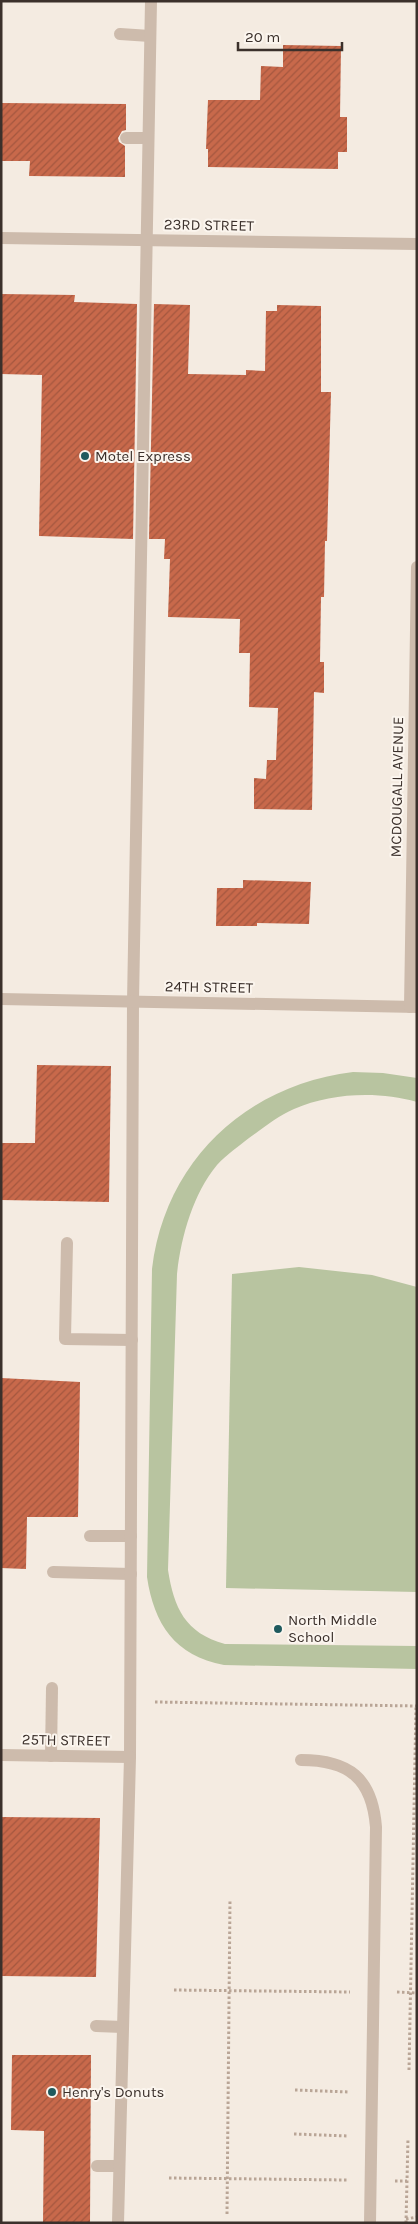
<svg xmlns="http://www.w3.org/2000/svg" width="418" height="2224" font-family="Karla,sans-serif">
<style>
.grass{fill:#b8c4a0}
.building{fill:url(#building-hatch)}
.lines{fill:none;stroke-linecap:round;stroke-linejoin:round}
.path{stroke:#b9a596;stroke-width:3;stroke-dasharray:2.5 2.5;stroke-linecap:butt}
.service{stroke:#cdbbac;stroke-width:12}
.minor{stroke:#cdbbac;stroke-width:12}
.tertiary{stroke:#cdbbac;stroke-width:12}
.poi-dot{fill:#1f5a5e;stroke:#fbf5ee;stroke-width:2}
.labels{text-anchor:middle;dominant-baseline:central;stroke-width:4;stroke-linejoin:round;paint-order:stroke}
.street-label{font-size:15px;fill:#3b302b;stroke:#fbf5ee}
.poi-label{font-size:15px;fill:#3b302b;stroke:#fbf5ee;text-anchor:start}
</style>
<defs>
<pattern id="building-hatch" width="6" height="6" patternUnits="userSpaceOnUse" patternTransform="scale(1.25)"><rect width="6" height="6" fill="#c8694b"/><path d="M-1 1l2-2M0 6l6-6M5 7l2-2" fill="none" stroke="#a4573f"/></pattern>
</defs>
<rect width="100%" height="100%" fill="#f4ebe1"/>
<g class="grass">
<path d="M 353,1072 L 383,1073 L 417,1078 L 417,1102 C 378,1091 331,1093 294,1109 C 278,1116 263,1128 249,1138 C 239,1146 226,1155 217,1165 C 193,1194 181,1237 177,1274 L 168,1570 C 174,1608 185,1633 225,1644 L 417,1646 L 417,1669 L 224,1665 C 175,1656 154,1624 147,1577 L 152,1269 C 165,1161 246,1085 353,1072 Z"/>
<path d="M 299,1267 L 372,1275 L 417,1287 L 417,1592 L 226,1588 L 232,1274 Z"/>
</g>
<g class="building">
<path d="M 283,45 L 341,46 L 340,117 L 347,117 L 347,152 L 338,152 L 338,169 L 208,167 L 208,149 L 206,149 L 208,100 L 260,100 L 261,66 L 283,67 Z"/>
<path d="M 1,103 L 126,104 L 126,130 L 122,131 L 118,138 L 119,142 L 125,146 L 125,177 L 29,176 L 30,161 L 1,161 Z"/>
<path d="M 1,294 L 75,295 L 74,302 L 137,304 L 133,539 L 39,536 L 42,375 L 1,374 Z"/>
<path d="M 154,304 L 190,305 L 188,374 L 246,375 L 246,370 L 265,371 L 266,311 L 277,311 L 277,305 L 321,306 L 321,392 L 331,392 L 327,541 L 325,541 L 324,597 L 321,597 L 320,662 L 324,662 L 324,693 L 314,692 L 312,810 L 254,809 L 254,778 L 266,779 L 267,760 L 276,760 L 278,708 L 249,707 L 250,653 L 239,653 L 240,619 L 168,617 L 170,559 L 164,559 L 165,539 L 149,539 Z"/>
<path d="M 243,880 L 311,882 L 309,924 L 257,923 L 257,926 L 216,926 L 217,888 L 243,888 Z"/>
<path d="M 37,1065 L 111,1066 L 109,1202 L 1,1200 L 1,1143 L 35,1143 Z"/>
<path d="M 1,1378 L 80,1382 L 78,1517 L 27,1517 L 26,1569 L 1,1568 Z"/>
<path d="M 1,1817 L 100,1818 L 96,1977 L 1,1976 Z"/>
<path d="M 12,2055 L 91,2055 L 90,2223 L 43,2223 L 44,2131 L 11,2130 Z"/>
</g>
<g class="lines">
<g class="path">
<path d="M 155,1702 L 416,1706"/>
<path d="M 174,1990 L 350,1992"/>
<path d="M 397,1992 L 417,1993"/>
<path d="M 409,2070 L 416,1706"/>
<path d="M 295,2090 L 349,2092"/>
<path d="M 294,2134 L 348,2136"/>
<path d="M 169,2178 L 347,2180"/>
<path d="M 395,2181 L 407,2181"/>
<path d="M 227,2214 L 230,1899"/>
<path d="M 406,2219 L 417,2217"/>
<path d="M 406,2223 L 408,2138"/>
</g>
<g class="service">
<path d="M 120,34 L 150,36"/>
<path d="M 126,138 L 148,138"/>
<path d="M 67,1243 L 65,1339 L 132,1340"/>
<path d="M 90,1536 L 131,1536"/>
<path d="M 53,1572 L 131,1574"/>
<path d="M 51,1756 L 52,1688"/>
<path d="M 301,1760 C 349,1760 372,1778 376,1827 L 370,2223"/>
<path d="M 96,2026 L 123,2027"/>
<path d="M 97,2166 L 119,2166"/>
<path d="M 118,2223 L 130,1757 L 133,1002 L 151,1"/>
</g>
<g class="minor">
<path d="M 1,999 L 417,1007"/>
<path d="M 1,1755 L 130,1757"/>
</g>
<g class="tertiary">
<path d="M 1,238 L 417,244"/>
<path d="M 410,1007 L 417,567"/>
</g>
</g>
<g class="poi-dot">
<circle cx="85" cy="456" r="5"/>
<circle cx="278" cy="1629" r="5"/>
<circle cx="52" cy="2092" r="5"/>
</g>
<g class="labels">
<g class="street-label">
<text transform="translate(209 225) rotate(1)">23RD STREET</text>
<text transform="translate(397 787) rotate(-89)">MCDOUGALL AVENUE</text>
<text transform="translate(209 987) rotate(1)">24TH STREET</text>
<text transform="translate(66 1740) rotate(1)">25TH STREET</text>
</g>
<g class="poi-label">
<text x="95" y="456">Motel Express</text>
<text x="288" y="1620">North Middle<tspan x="288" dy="17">School</tspan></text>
<text x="62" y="2092">Henry's Donuts</text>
</g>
</g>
<rect width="418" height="2224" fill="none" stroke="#3b302b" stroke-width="5"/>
<path d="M238 42v8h104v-8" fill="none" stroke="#3b302b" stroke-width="2.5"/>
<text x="245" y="42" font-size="15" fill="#3b302b" stroke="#fbf5ee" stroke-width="4" paint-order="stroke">20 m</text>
</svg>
